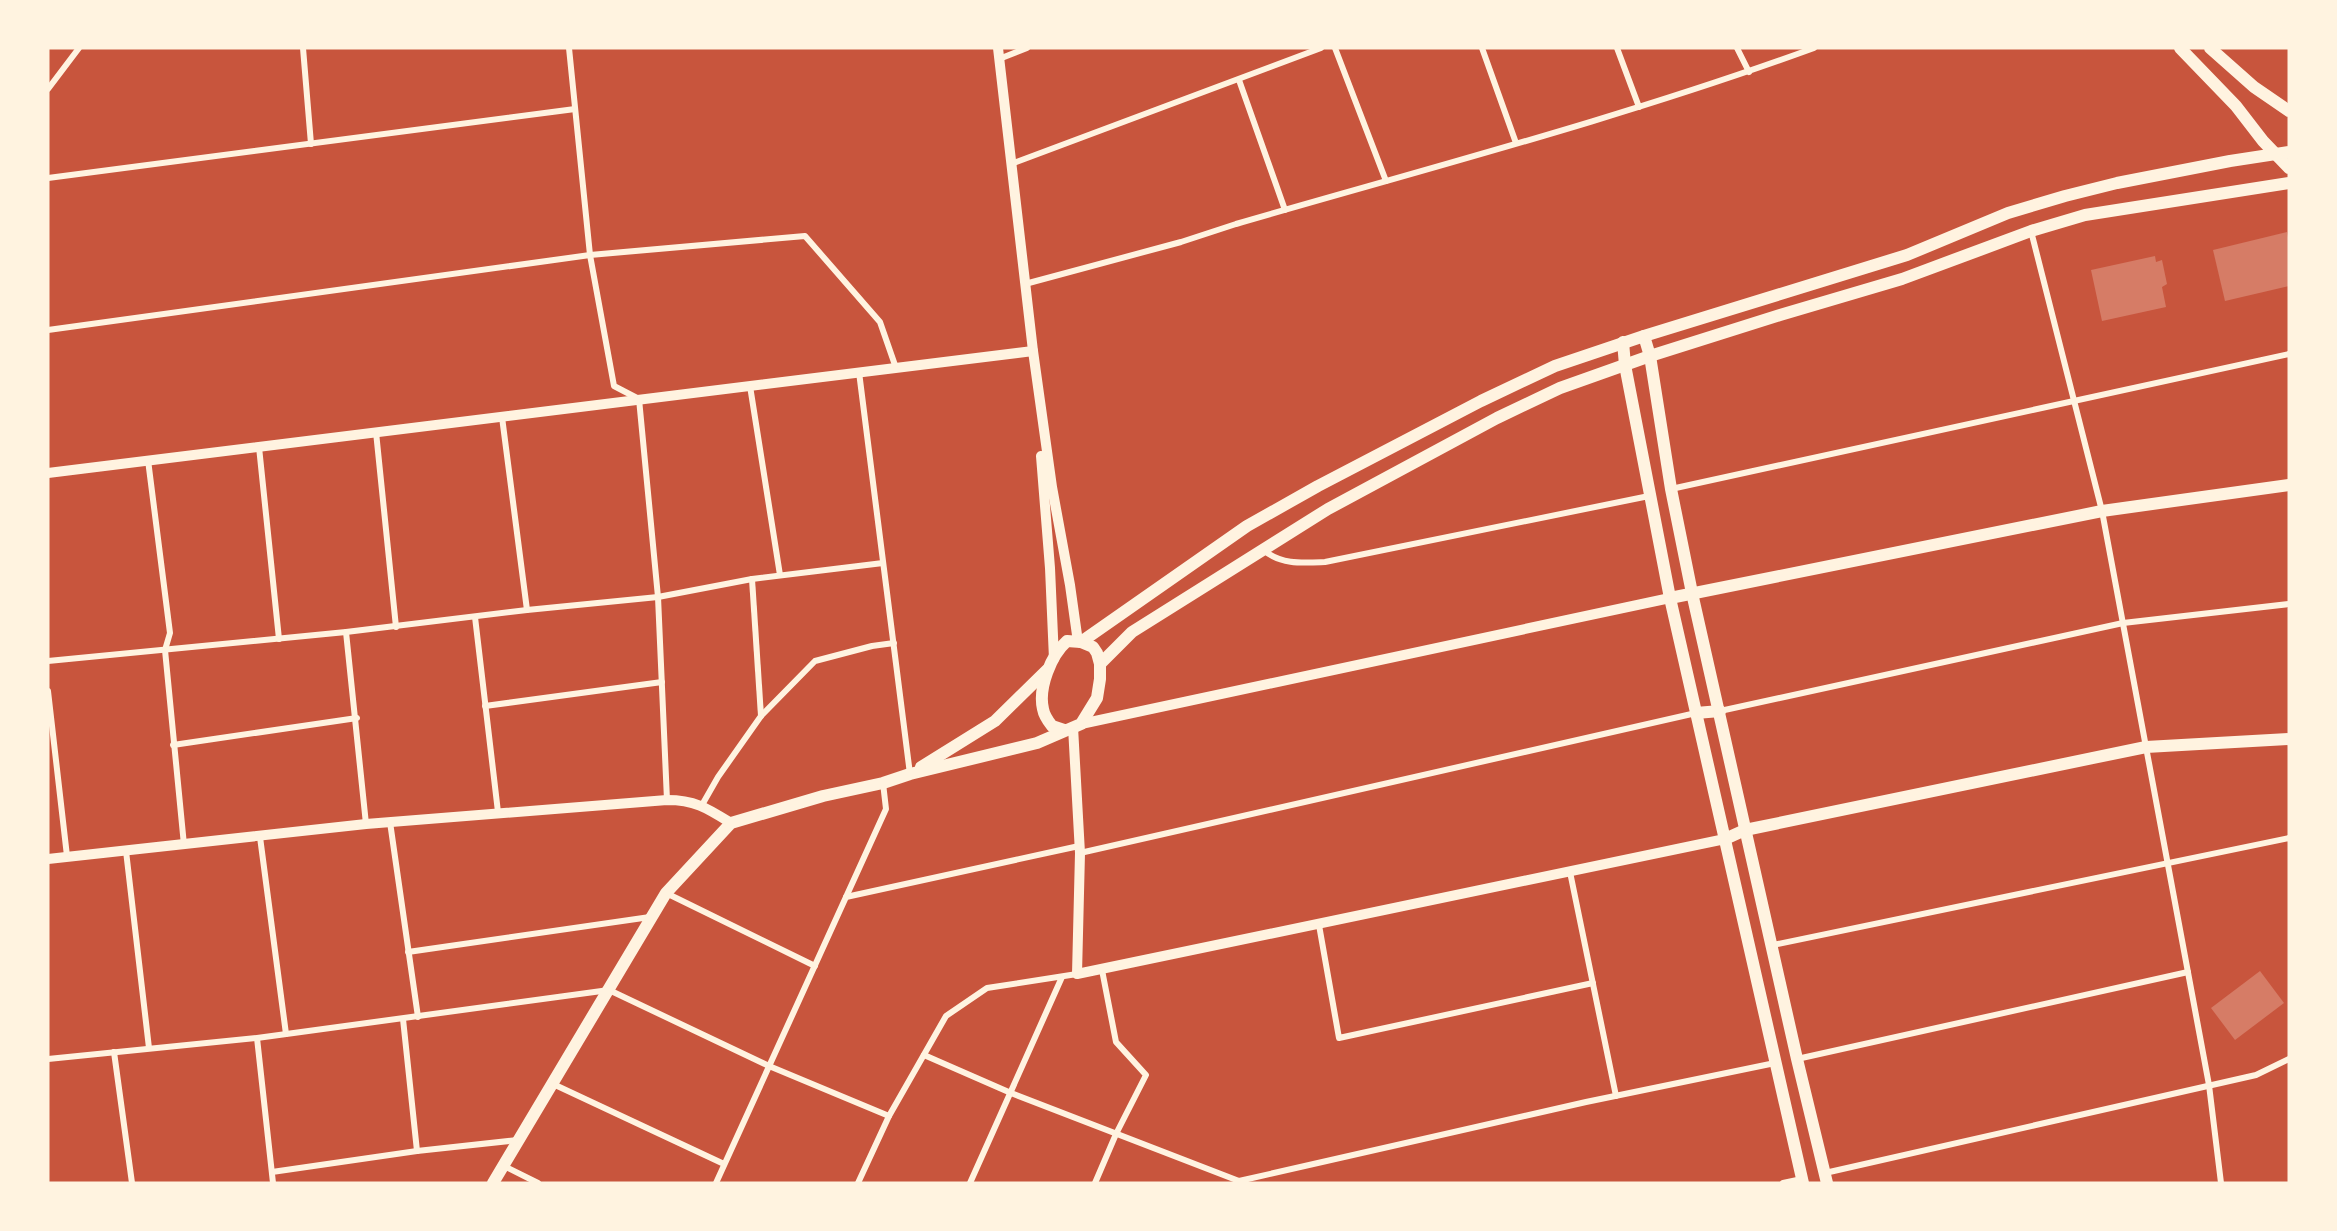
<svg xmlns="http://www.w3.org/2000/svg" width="2337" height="1231" font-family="Figtree,sans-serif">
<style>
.building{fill:#d67c66}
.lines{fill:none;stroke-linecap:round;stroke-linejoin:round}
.minor{stroke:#fff3e0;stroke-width:6}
.tertiary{stroke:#fff3e0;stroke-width:10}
.secondary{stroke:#fff3e0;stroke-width:12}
</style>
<rect width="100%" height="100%" fill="#c8553d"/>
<g class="building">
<path d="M 2287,232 L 2289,242 L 2289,286 L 2225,301 L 2213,250 Z"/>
<path d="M 2155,256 L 2156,262 L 2162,260 L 2167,284 L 2162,287 L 2166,307 L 2102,321 L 2091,270 Z"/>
<path d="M 2260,971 L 2284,1003 L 2235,1040 L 2211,1008 Z"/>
</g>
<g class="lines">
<g class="minor">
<path d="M 303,48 L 311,144"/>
<path d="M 569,48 L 590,255 L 614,386 L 639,399 L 658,597 L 667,800"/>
<path d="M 1335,48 L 1386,181"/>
<path d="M 1482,48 L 1516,143"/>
<path d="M 1617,48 L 1639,107"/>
<path d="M 1737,48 L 1749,72"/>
<path d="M 999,59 L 1027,48"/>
<path d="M 1239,80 L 1285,210"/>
<path d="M 48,89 L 79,48"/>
<path d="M 1011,164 L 1321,48"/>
<path d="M 48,178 L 575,109"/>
<path d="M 2031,231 L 2102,511 L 2209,1085 L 2221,1183"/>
<path d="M 1025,284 L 1181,242 L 1236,224 C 1429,168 1625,117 1814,48"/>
<path d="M 48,330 L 590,255 L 805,236 L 880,322 L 896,368"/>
<path d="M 859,372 L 910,774"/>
<path d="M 750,386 L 780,575"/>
<path d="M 502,417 L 527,610"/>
<path d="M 376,432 L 396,627"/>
<path d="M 259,447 L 279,639"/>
<path d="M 148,460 L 170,633 L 165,650 L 184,845"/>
<path d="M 1671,489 L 2289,354"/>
<path d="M 1263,550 C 1282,565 1302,563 1325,562 L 1649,496"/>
<path d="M 752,579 L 761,716"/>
<path d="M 475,617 L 498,812"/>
<path d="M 346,632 L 366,824"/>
<path d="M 48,661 L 346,632 L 527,610 L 658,597 L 752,579 L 883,563"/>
<path d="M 48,691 L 67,856"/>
<path d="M 485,706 L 662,682"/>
<path d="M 1720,711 L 2123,623 L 2289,604"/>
<path d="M 173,745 L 357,718"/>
<path d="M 702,805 L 718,777 L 761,716 L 815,661 L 872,646 L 894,643"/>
<path d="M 390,822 L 418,1017"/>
<path d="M 260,837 L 286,1034"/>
<path d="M 126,851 L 149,1048"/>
<path d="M 1080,853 L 1696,713"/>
<path d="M 1570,872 L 1616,1096"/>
<path d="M 666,893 L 815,966"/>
<path d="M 846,897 L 1079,846"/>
<path d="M 1319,925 L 1339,1038 L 1593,983"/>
<path d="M 1773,945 L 2289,838"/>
<path d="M 408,952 L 650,917"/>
<path d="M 403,1019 L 417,1151"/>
<path d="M 257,1038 L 273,1183"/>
<path d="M 114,1052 L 132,1183"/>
<path d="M 924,1055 L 1011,1093 L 1239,1181 L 1586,1102 L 1775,1063"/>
<path d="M 48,1059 L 257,1038 L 609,990 L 769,1066 L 889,1116 L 946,1016 L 987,988 L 1077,974"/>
<path d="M 1797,1059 L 2188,972"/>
<path d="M 553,1084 L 724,1164"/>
<path d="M 504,1166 L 538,1183"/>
<path d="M 272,1172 L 417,1151 L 518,1140"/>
<path d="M 1825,1173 L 2256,1075 L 2289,1059"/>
<path d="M 716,1183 L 886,809 L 883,783"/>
<path d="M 858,1183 L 889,1116"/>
<path d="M 970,1183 L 1062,977"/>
<path d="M 1095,1183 L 1116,1134 L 1146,1075 L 1116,1042 L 1102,970"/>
<path d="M 1783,1183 L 1802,1179"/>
</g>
<g class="tertiary">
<path d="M 998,48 L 1033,351 L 1052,487 L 1070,585 L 1078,642"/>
<path d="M 1041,456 L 1050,568 L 1054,659"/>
<path d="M 48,473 L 1033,351"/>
<path d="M 1081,724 L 1670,598"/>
<path d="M 1073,727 L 1080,853 L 1077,974 L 1725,839"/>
<path d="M 48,859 L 366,824 L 667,800 C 695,800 707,808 731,823"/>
</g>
<g class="secondary">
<path d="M 2180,48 L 2236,106 L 2263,141 L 2289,168"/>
<path d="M 2210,48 L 2254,87 L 2289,111"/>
<path d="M 1644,336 L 1650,356 L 1671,489 L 1692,593 L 1797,1059 L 1827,1183"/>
<path d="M 1623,342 L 1625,365 L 1670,598 L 1803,1183"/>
<path d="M 1670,598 L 2102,511 L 2289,485"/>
<path d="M 1081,642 L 1247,526 L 1318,486 L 1481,401 L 1555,366 L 1644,336 L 1907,255 L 2008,213 L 2065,196 L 2117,183 L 2230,161 L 2289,152"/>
<path d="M 1100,664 L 1132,632 L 1328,509 L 1497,418 L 1560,388 L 1650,356 L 1780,315 L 1902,279 L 2031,231 L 2085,215 L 2289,183"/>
<path d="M 1696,713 L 1720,711"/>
<path d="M 921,767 L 995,721 L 1047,670"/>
<path d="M 1725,839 L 1745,830 L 2146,747 L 2289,739"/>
<path d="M 493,1183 L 666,893 L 731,823 L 823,796 L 883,783 L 910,774 L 1037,743 L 1081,724 L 1097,698 L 1100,679 L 1100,664 L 1097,653 L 1093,647 L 1081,642 L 1067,641 C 1051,655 1038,688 1043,709 C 1044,715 1048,721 1052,726 L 1064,730"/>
</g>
</g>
<rect width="2337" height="1231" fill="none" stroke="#fff3e0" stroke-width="99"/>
</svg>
